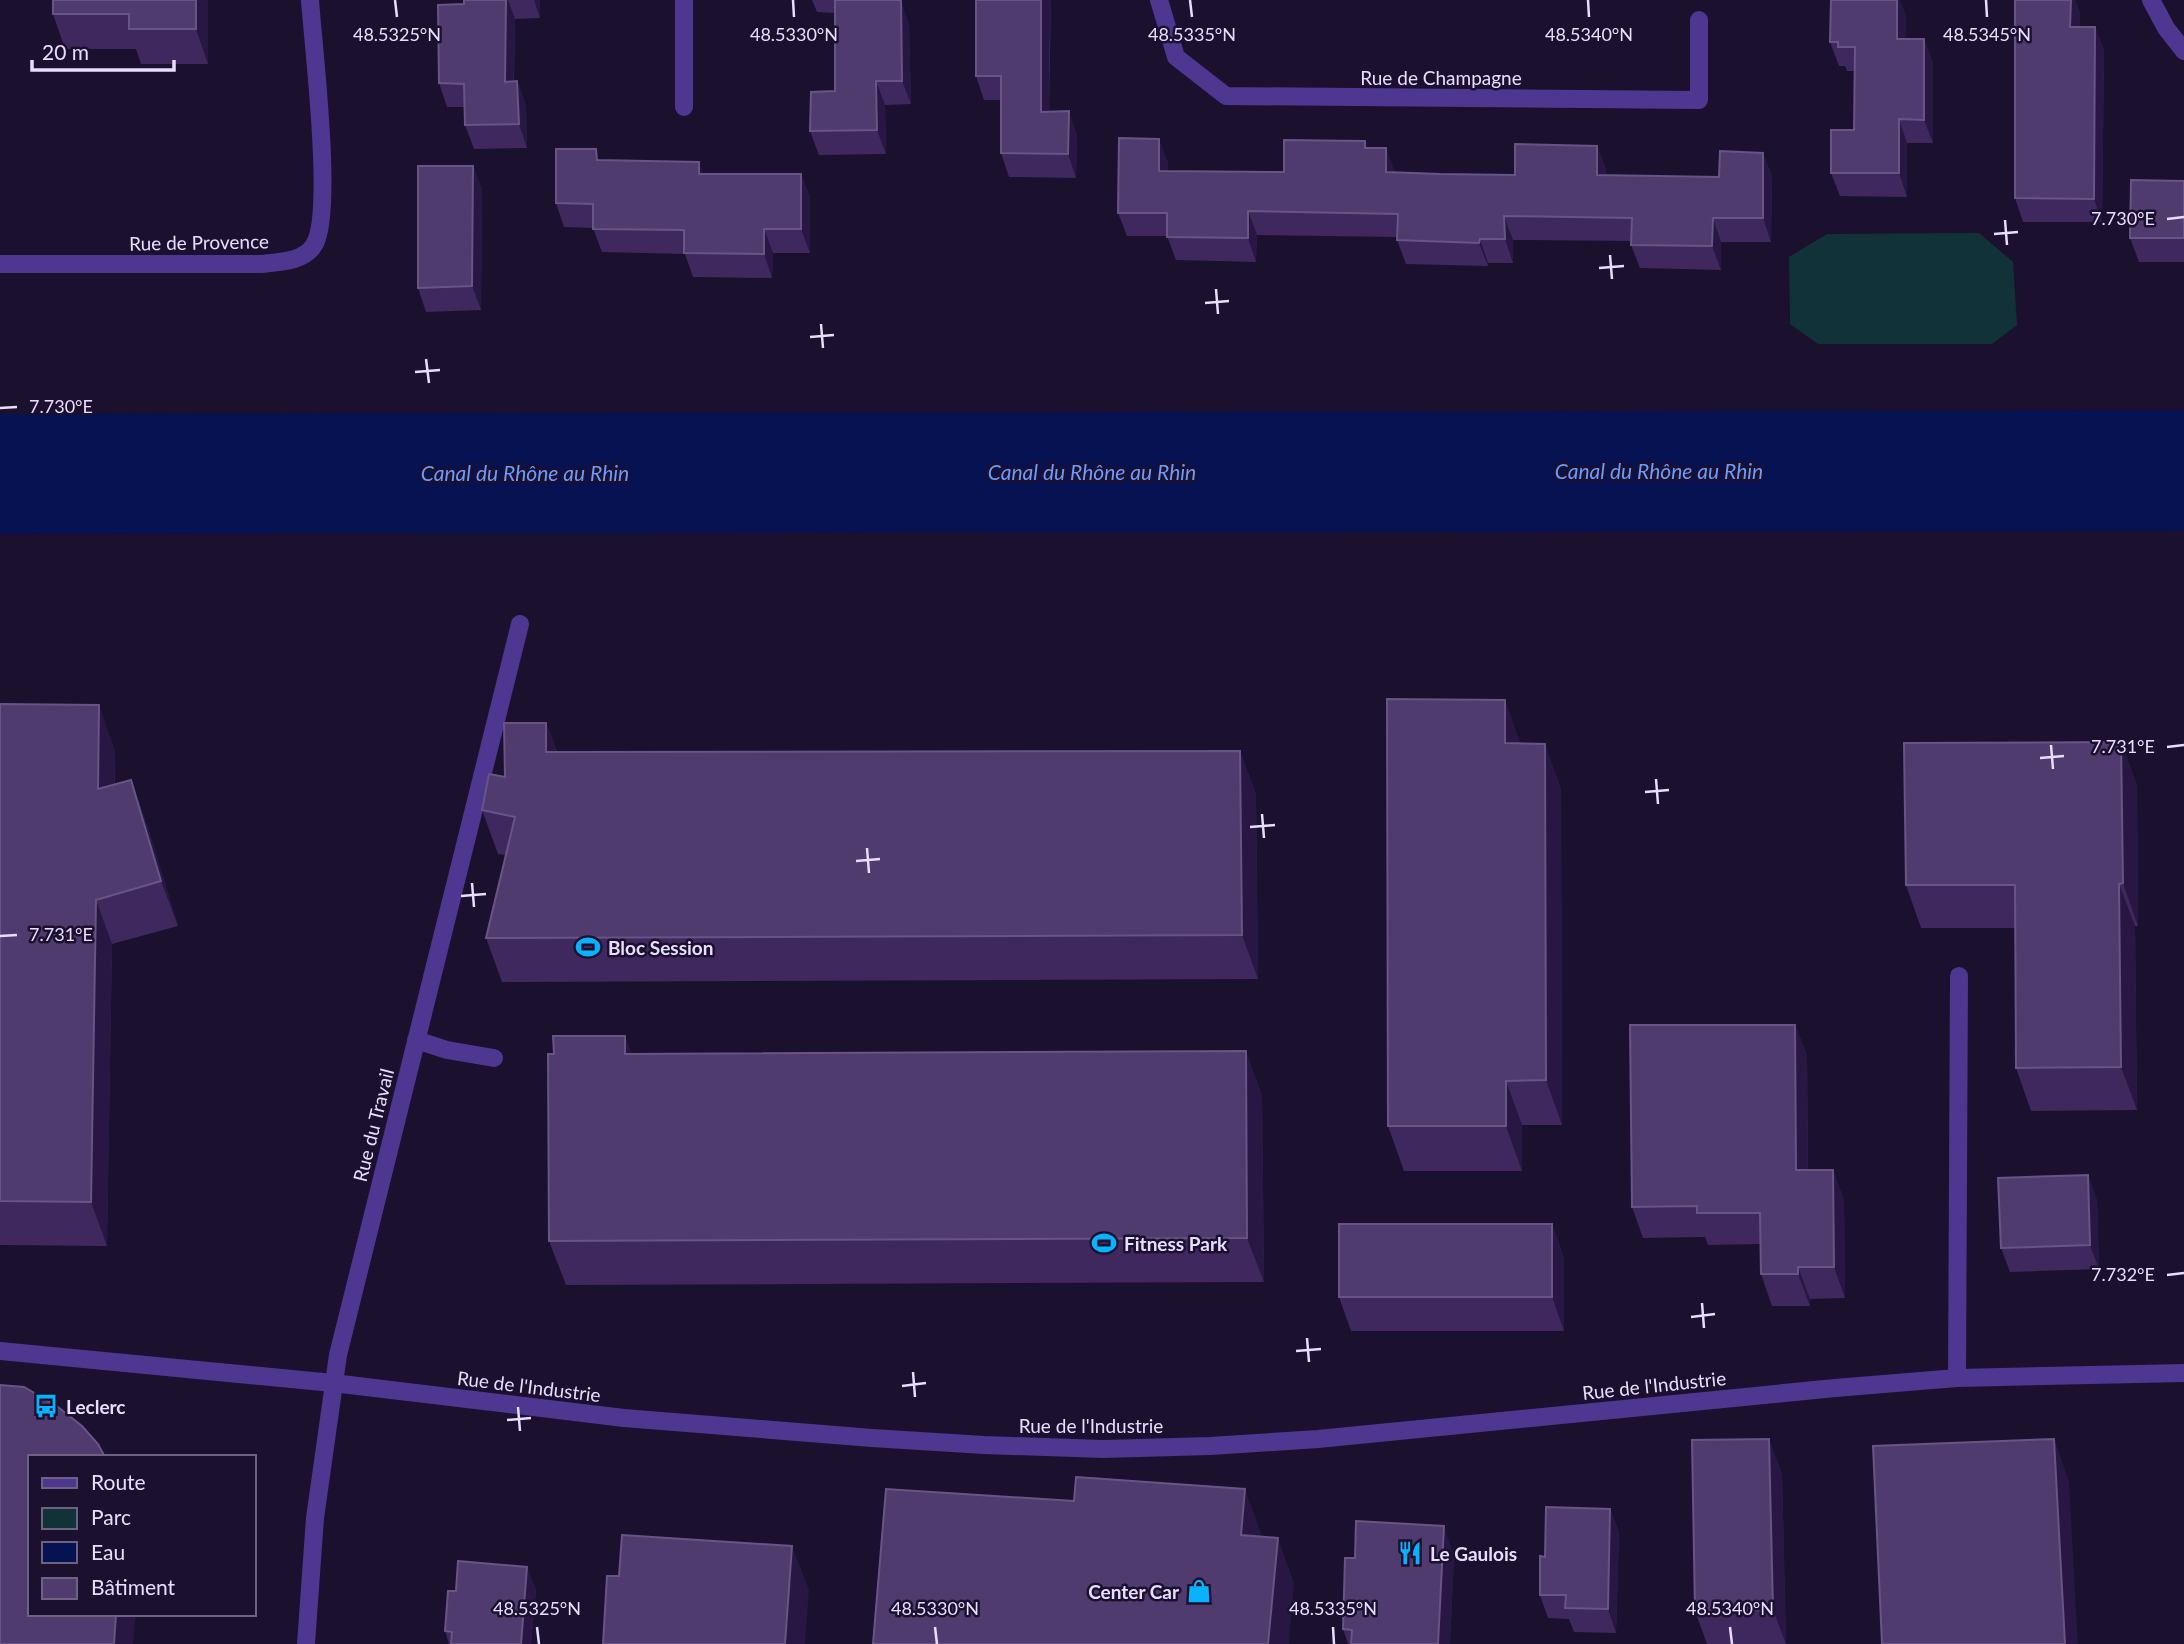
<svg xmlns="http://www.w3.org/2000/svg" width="2184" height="1644" font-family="Lato,sans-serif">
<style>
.green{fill:#123239}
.water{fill:#061251}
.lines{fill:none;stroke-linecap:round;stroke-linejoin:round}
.lane{stroke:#4d3791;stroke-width:18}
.street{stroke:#4d3791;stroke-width:18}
.wall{fill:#3e285d}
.shaded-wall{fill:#281643}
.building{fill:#503b6f;stroke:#685485;stroke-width:2}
.ticks{fill:none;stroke:#e8ddff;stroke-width:2.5}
.labels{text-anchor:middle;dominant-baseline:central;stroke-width:5;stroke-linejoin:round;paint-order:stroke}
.street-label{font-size:19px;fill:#e8ddff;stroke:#1b102e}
.poi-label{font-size:19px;font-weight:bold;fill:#e8ddff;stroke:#1b102e;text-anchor:start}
.water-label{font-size:21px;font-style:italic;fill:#6b9bff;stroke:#1b102e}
.ticks-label{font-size:18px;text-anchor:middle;fill:#e8ddff;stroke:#1b102e;stroke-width:5;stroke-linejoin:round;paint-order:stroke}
</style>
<rect width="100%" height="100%" fill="#1b102e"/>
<path class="green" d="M 1979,233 L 2013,262 L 2017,325 L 1992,344 L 1818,344 L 1790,324 L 1789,257 L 1827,234 Z"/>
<path class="water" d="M 2184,410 L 2184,531 L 0,534 L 0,414 Z"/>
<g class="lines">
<g class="lane">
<path d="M 416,1040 L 447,1050 L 494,1058"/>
<path d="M 1957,1378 L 1959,976"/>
</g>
<g class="street">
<path d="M 1159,0 L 1176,57 L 1226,96 L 1699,100 L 1699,20"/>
<path d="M 2151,0 L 2166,28 L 2184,51"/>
<path d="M 684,107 L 684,0"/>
<path d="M 0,264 L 261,264 C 278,262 304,262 314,245 C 334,214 313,45 310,0"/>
<path d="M 0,1351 L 333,1383 L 624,1418 L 872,1438 L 984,1445 L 1103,1449 L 1210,1446 L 1318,1439 L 1835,1388 L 1957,1378 L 2184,1373"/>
<path d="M 306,1644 L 315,1518 L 338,1355 L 520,624"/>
</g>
</g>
<g class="wall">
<path d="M 208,0 L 208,64 L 141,64 L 136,49 L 65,49 L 53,14 Z"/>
<path d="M 464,0 L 540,0 L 540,18 L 515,19 L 514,82 L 517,81 L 526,105 L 527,148 L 474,149 L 465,125 L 465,107 L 447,107 L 439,83 L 464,4 Z"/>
<path d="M 812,0 L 884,0 L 909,24 L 911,104 L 885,105 L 886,154 L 819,155 L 810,131 L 835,91 L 835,13 L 817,12 Z"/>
<path d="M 976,0 L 1051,0 L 1049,112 L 1077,135 L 1076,178 L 1009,177 L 1001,153 L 1001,100 L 984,100 L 976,76 Z"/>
<path d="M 2015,0 L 2075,0 L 2080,13 L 2079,27 L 2095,27 L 2104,51 L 2102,222 L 2023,222 L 2015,198 Z"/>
<path d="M 1906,15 L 1905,39 L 1924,39 L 1933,63 L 1933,143 L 1907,143 L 1907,197 L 1840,196 L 1831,173 L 1854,130 L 1855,71 L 1847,71 L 1845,66 L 1839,66 L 1830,42 Z"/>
<path d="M 1365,141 L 1367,148 L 1395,173 L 1515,175 L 1597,146 L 1606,169 L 1606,175 L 1719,177 L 1763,153 L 1772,177 L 1771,242 L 1721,242 L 1721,270 L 1640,268 L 1631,245 L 1632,241 L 1513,240 L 1513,263 L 1488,263 L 1488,266 L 1406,264 L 1397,240 L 1397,237 L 1257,235 L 1256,262 L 1176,260 L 1167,236 L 1127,236 L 1118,213 L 1168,162 L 1168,171 L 1284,172 Z"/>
<path d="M 600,161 L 703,174 L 801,174 L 810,198 L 810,253 L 773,253 L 772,278 L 693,277 L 685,254 L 602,252 L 593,228 L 564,227 L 556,203 Z"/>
<path d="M 473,166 L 482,190 L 481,310 L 426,312 L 418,288 Z"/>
<path d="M 2184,181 L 2184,262 L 2139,262 L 2130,238 Z"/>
<path d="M 0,704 L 115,750 L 115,784 L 131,780 L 147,825 L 178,926 L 112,944 L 107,1246 L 0,1245 Z"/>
<path d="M 546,723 L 557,752 L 1240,751 L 1256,795 L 1258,979 L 502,982 L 486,938 L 506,855 L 498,854 L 482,810 Z"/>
<path d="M 2121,742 L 2137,785 L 2138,926 L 2135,926 L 2137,1110 L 2031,1111 L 2016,1068 L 2015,928 L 1921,928 L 1906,885 Z"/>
<path d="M 1521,743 L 1561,788 L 1562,1125 L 1522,1125 L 1522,1171 L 1404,1171 L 1388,1126 Z"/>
<path d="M 1795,1025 L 1807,1056 L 1808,1170 L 1833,1170 L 1844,1201 L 1845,1298 L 1810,1299 L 1810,1306 L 1772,1306 L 1761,1274 L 1761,1244 L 1708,1245 L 1705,1237 L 1643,1238 L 1632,1207 Z"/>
<path d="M 625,1036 L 631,1054 L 1262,1095 L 1264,1282 L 566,1285 L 549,1241 Z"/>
<path d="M 2097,1199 L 2099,1269 L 2010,1272 L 2001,1248 Z"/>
<path d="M 1552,1224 L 1564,1258 L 1564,1331 L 1351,1331 L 1339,1297 Z"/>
<path d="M 1782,1473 L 1786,1644 L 1707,1644 L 1695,1611 Z"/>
<path d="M 1610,1509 L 1619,1533 L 1616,1633 L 1574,1632 L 1569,1619 L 1548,1618 L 1540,1595 L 1545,1557 Z"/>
<path d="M 1454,1556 L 1450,1644 L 1348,1644 L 1343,1629 L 1355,1558 Z"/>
<path d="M 536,1589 L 531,1644 L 449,1644 L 445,1631 Z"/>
</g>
<g class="shaded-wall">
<path d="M 196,0 L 208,0 L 208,64 L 196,29 Z"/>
<path d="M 506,0 L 508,0 L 515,19 L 513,106 L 505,82 Z"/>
<path d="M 534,0 L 540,0 L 540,18 Z"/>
<path d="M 901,0 L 909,24 L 911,104 L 902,81 Z"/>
<path d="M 1041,0 L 1051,0 L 1049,60 L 1050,136 L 1041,112 Z"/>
<path d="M 1897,0 L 1900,0 L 1906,15 L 1905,63 L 1897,39 Z"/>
<path d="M 2069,0 L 2075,0 L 2080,13 L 2079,50 L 2070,27 Z"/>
<path d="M 2095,27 L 2104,51 L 2102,222 L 2094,199 Z"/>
<path d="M 1924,39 L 1933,63 L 1933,143 L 1924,120 Z"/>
<path d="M 517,81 L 526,105 L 527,148 L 519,124 Z"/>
<path d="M 876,81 L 885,105 L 886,154 L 877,130 Z"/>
<path d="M 1069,111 L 1077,135 L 1076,178 L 1068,154 Z"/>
<path d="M 1899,119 L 1907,143 L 1907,197 L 1899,173 Z"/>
<path d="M 1159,139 L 1168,162 L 1168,194 L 1159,171 Z"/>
<path d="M 1597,146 L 1606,169 L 1605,198 L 1597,175 Z"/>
<path d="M 1386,148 L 1395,172 L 1394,196 L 1386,172 Z"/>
<path d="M 1763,153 L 1772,177 L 1771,242 L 1763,218 Z"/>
<path d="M 699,162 L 708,186 L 699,174 Z"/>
<path d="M 473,166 L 482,190 L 481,310 L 472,286 Z"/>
<path d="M 801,174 L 810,198 L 810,253 L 801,229 Z"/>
<path d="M 1248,211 L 1257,235 L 1256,262 L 1248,238 Z"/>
<path d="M 1504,216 L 1513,240 L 1513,263 L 1505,239 Z"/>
<path d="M 1713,218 L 1721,242 L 1721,270 L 1712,246 Z"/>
<path d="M 764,229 L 773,253 L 772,278 L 764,254 Z"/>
<path d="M 1480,239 L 1488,263 L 1488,266 L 1479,243 Z"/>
<path d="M 1505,700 L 1521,744 L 1505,743 Z"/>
<path d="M 99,705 L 115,750 L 114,833 L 98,789 Z"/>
<path d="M 546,723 L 562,767 L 546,752 Z"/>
<path d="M 2121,742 L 2137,785 L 2138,926 L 2123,883 Z"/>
<path d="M 1545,744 L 1561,788 L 1562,1125 L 1546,1080 Z"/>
<path d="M 1240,751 L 1256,795 L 1258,979 L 1242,935 Z"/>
<path d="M 131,780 L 147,825 L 178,926 L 161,881 Z"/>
<path d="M 2119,884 L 2135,926 L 2137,1110 L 2121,1067 Z"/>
<path d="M 96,900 L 112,944 L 107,1246 L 91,1202 Z"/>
<path d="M 1795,1025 L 1807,1056 L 1808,1201 L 1796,1170 Z"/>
<path d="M 625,1036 L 641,1080 L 625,1054 Z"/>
<path d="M 1246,1051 L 1262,1095 L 1264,1282 L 1247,1238 Z"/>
<path d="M 1506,1081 L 1522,1125 L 1522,1171 L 1506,1126 Z"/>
<path d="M 1833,1170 L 1844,1201 L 1845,1298 L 1834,1267 Z"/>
<path d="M 2088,1175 L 2097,1199 L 2099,1269 L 2090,1245 Z"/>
<path d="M 1552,1224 L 1564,1258 L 1564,1331 L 1552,1297 Z"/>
<path d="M 1798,1267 L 1810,1299 L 1810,1306 L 1798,1274 Z"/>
<path d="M 1769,1439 L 1782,1473 L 1786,1644 L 1773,1610 Z"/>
<path d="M 2054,1439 L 2069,1481 L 2078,1644 L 2065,1644 Z"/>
<path d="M 1245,1489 L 1261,1533 L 1257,1580 L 1241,1535 Z"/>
<path d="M 1610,1509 L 1619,1533 L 1616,1633 L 1608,1609 Z"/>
<path d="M 1444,1526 L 1454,1556 L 1450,1644 L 1438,1644 Z"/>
<path d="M 1278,1538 L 1294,1583 L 1289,1644 L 1268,1644 Z"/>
<path d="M 792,1546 L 809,1590 L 805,1644 L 785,1644 Z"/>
<path d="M 527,1567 L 536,1589 L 531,1644 L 521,1644 Z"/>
<path d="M 116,1614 L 136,1614 L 133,1644 L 114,1644 Z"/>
</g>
<g class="building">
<path d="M 53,0 L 196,0 L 196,29 L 129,29 L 129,14 L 53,14 Z"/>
<path d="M 464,0 L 506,0 L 505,82 L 517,81 L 519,124 L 465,125 L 464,84 L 439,83 L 438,5 L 464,4 Z"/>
<path d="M 835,0 L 901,0 L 902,81 L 876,81 L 877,130 L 810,131 L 811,92 L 835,91 Z"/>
<path d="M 976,0 L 1041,0 L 1041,112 L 1069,111 L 1068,154 L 1001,153 L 1001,76 L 976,76 Z"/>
<path d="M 1831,0 L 1897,0 L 1897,39 L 1924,39 L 1924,120 L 1899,119 L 1899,173 L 1831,173 L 1831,130 L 1854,130 L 1855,47 L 1838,47 L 1838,42 L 1830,42 Z"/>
<path d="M 2015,0 L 2071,0 L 2070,27 L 2095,27 L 2094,199 L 2015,198 Z"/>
<path d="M 1119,138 L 1159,139 L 1159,171 L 1284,172 L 1284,140 L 1365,141 L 1365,148 L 1386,148 L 1386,172 L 1440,174 L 1515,175 L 1515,144 L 1597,146 L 1597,175 L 1719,177 L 1720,151 L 1763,153 L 1763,218 L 1713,218 L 1712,246 L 1631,245 L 1632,218 L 1504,216 L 1505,239 L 1480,239 L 1479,243 L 1397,240 L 1398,214 L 1248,211 L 1248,238 L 1167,237 L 1167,213 L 1118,213 Z"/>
<path d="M 556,149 L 596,149 L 597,160 L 699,162 L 699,174 L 801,174 L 801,229 L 764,229 L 764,254 L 684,253 L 684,230 L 593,229 L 593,204 L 556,203 Z"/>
<path d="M 418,166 L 473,166 L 472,286 L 418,288 Z"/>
<path d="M 2131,180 L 2184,181 L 2184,238 L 2130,238 Z"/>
<path d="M 1387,699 L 1505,700 L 1505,743 L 1545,744 L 1546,1080 L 1506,1081 L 1506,1126 L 1388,1126 Z"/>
<path d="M 0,704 L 99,705 L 98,789 L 131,780 L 161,881 L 96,900 L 91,1202 L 0,1201 Z"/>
<path d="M 504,723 L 546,723 L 546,752 L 1240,751 L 1242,935 L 486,938 L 515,817 L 482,810 L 489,774 L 505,777 Z"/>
<path d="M 2121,742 L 2123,883 L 2119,884 L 2121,1067 L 2016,1068 L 2015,885 L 1906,885 L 1904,743 Z"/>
<path d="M 1630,1025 L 1795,1025 L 1796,1170 L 1833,1170 L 1834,1267 L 1798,1267 L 1798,1274 L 1761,1274 L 1760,1213 L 1697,1213 L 1697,1206 L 1632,1207 Z"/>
<path d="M 553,1036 L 625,1036 L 625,1054 L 1246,1051 L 1247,1238 L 549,1241 L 548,1054 L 554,1054 Z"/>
<path d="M 2088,1175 L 2090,1245 L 2001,1248 L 1998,1178 Z"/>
<rect x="1339" y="1224" width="213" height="73"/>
<path d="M 0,1385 L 24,1387 L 58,1407 L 82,1426 L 98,1444 L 105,1457 L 30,1457 L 30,1614 L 116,1614 L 114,1644 L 0,1644 Z"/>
<path d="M 1769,1439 L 1773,1610 L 1695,1611 L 1692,1440 Z"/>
<path d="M 2054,1439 L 2065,1644 L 1882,1644 L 1873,1446 Z"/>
<path d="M 1076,1477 L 1245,1489 L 1241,1535 L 1278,1538 L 1268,1644 L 873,1644 L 886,1489 L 1074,1501 Z"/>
<path d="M 1546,1507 L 1610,1509 L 1608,1609 L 1565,1608 L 1566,1595 L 1540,1595 L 1540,1556 L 1545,1557 Z"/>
<path d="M 1356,1521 L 1444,1526 L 1438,1644 L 1351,1644 L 1352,1630 L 1343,1629 L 1345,1558 L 1355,1558 Z"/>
<path d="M 622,1535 L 792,1546 L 785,1644 L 603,1644 L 607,1576 L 619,1576 Z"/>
<path d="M 458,1561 L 527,1567 L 521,1644 L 451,1644 L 452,1632 L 445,1631 L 448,1591 L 456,1591 Z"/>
</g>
<path class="ticks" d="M 395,0 L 397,17M 793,0 L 794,17M 1190,0 L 1192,17M 1588,0 L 1589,17M 1986,0 L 1987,17M 2167,219 L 2184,217M 2005,220 L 2007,245M 1994,234 L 2018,232M 1610,255 L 1612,279M 1599,268 L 1624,266M 1216,289 L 1218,314M 1205,303 L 1229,301M 821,324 L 823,348M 810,337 L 834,335M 426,359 L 429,383M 415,372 L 440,370M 0,408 L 17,407M 2051,745 L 2053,769M 2167,747 L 2184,745M 2040,758 L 2064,756M 1656,779 L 1658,804M 1645,792 L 1669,790M 1262,814 L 1264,838M 1250,827 L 1275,825M 867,848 L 869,873M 856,861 L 880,859M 472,883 L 474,907M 461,896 L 486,894M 0,936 L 17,935M 2167,1275 L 2184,1273M 1702,1303 L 1704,1328M 1691,1317 L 1715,1314M 1307,1338 L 1309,1362M 1296,1351 L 1321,1349M 913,1372 L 915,1397M 902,1386 L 926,1383M 518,1407 L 520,1431M 507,1420 L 531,1418M 537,1627 L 539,1644M 935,1627 L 937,1644M 1333,1627 L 1334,1644M 1730,1627 L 1732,1644"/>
<defs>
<g id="stadium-bare" transform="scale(1.89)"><path d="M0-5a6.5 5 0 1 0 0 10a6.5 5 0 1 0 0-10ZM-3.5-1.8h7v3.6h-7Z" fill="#09b2ff" stroke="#1b102e" stroke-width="2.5" paint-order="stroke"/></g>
<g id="bus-bare" transform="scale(1.89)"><path d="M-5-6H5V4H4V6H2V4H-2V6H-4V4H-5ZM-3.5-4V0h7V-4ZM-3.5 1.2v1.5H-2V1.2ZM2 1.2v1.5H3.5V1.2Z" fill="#09b2ff" stroke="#1b102e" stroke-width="2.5" paint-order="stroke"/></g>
<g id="restaurant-bare" transform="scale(1.89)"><path d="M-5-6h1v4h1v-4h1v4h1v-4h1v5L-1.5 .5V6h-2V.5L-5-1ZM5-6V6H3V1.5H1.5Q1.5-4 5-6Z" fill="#09b2ff" stroke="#1b102e" stroke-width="2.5" paint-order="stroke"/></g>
<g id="shop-bare" transform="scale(1.89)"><path d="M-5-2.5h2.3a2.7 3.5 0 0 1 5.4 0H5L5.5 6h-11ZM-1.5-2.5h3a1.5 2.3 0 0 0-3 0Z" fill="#09b2ff" stroke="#1b102e" stroke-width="2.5" paint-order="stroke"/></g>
</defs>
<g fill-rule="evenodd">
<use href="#stadium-bare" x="588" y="947"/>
<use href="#stadium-bare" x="1104" y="1243"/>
<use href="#bus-bare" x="46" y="1406"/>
<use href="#restaurant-bare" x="1410" y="1553"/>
<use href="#shop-bare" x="1199" y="1591"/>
</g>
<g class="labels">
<g class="street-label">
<text x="1441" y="77">Rue de Champagne</text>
<text transform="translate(199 242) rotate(-1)">Rue de Provence</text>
<text transform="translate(373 1125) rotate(-76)">Rue du Travail</text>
<text transform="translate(1654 1385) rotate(-6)">Rue de l'Industrie</text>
<text transform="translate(529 1386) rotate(7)">Rue de l'Industrie</text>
<text x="1091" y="1425">Rue de l'Industrie</text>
</g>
<g class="poi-label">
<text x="608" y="947">Bloc Session</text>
<text x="1124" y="1243">Fitness Park</text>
<text x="66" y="1406">Leclerc</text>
<text x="1430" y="1553">Le Gaulois</text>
<text x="1179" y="1591" text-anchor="end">Center Car</text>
</g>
<g class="water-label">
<text x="1659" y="470">Canal du Rhône au Rhin</text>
<text x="1092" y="471">Canal du Rhône au Rhin</text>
<text x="525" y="472">Canal du Rhône au Rhin</text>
</g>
</g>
<g class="ticks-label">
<text x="397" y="41">48.5325°N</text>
<text x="794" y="41">48.5330°N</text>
<text x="1192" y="41">48.5335°N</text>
<text x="1589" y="41">48.5340°N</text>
<text x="1987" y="41">48.5345°N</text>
<text x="2123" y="225">7.730°E</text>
<text x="61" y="413">7.730°E</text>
<text x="2123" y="753">7.731°E</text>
<text x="61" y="941">7.731°E</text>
<text x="2123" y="1281">7.732°E</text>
<text x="537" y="1615">48.5325°N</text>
<text x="935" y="1615">48.5330°N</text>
<text x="1333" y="1615">48.5335°N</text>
<text x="1730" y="1615">48.5340°N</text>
</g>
<rect x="28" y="1455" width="228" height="161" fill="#1b102e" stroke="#6d6282" stroke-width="2"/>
<rect x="42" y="1478" width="35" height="10" fill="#4d3791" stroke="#6d6282" stroke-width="2"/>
<text x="91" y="1490" font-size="21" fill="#e8ddff">Route</text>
<rect x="42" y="1508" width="35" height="21" fill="#123239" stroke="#6d6282" stroke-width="2"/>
<text x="91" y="1525" font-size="21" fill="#e8ddff">Parc</text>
<rect x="42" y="1542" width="35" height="21" fill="#061251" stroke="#6d6282" stroke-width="2"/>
<text x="91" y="1560" font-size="21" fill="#e8ddff">Eau</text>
<rect x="42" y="1578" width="35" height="21" fill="#503b6f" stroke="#6d6282" stroke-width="2"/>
<text x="91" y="1595" font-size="21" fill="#e8ddff">Bâtiment</text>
<path d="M32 60v10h142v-10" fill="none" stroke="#e8ddff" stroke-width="3.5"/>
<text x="42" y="60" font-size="21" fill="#e8ddff" stroke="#1b102e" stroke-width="5" paint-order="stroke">20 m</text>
</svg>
